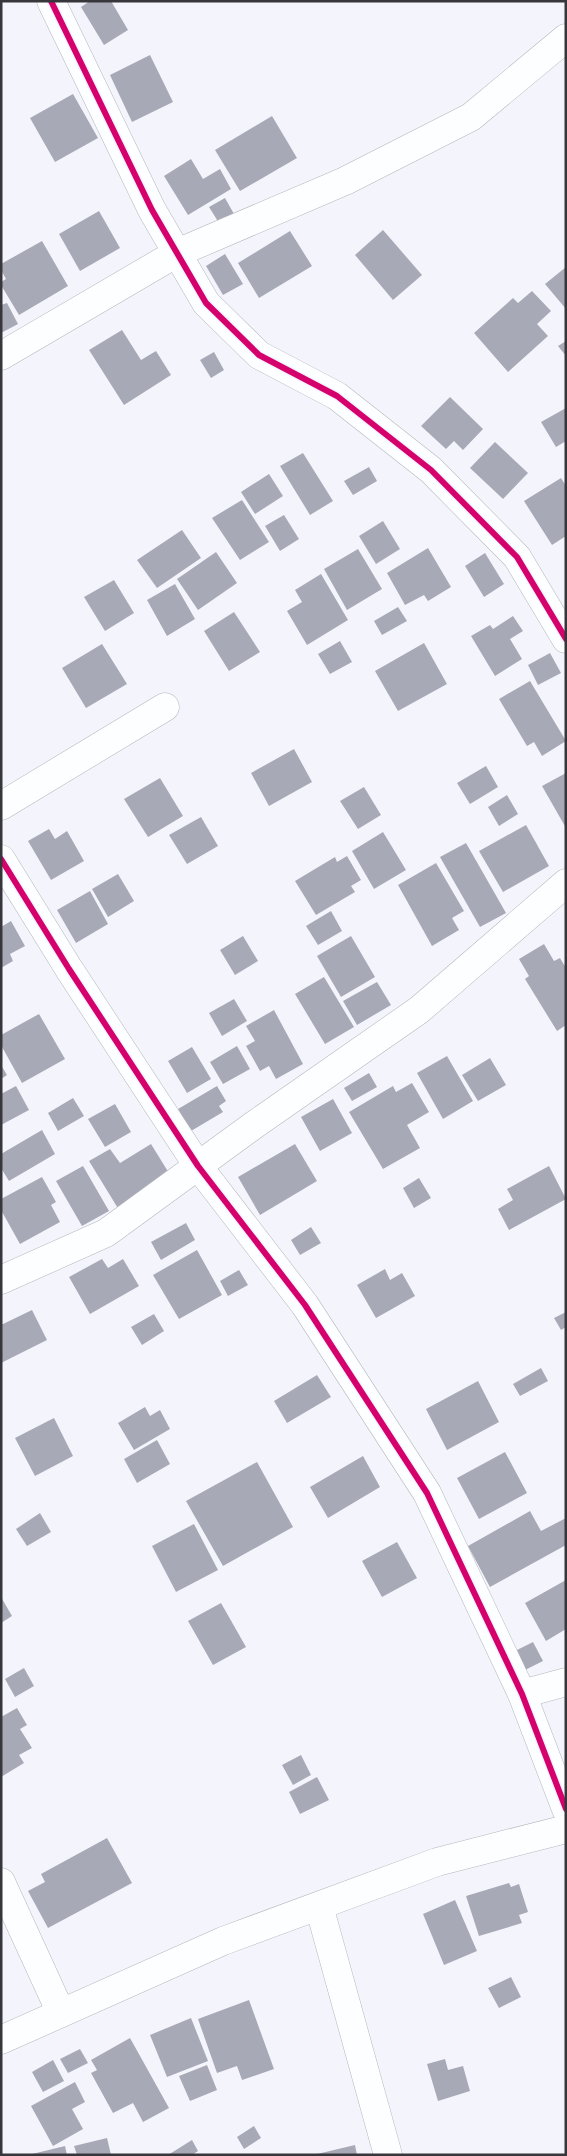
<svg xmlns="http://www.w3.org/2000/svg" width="567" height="2156" font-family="Figtree,sans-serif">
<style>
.building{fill:#a8a9b6}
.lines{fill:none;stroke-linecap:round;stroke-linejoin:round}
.minor-casing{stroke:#b5b6bb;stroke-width:29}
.minor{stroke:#fdfeff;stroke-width:28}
.cycleway-casing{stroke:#f1f3ff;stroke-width:9}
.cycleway{stroke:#d6006c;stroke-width:6}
</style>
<rect width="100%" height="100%" fill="#f4f5fc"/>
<g class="building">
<path d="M 90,1 L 111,1 L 128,30 L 104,45 L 81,7 Z"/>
<path d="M 150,55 L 173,102 L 132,122 L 110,75 Z"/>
<path d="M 73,94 L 98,138 L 55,162 L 30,118 Z"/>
<path d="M 272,116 L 297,158 L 240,191 L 215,150 Z"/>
<path d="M 191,159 L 203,179 L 220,169 L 231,189 L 188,215 L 164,176 Z"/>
<path d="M 225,198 L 234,214 L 219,223 L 209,207 Z"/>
<path d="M 99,211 L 120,248 L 80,271 L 59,234 Z"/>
<path d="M 383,230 L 422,275 L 393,300 L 355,255 Z"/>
<path d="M 290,231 L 312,266 L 259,298 L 238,263 Z"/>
<path d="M 42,241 L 68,286 L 19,315 L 1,285 L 1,282 L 6,279 L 1,270 L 1,264 Z"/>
<path d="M 225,254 L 243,284 L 223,295 L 206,266 Z"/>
<path d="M 566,267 L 566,309 L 545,284 Z"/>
<path d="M 532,291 L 551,311 L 537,324 L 548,336 L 508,372 L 474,333 L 513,298 L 518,303 Z"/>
<path d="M 7,303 L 18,324 L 1,333 L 1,305 Z"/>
<path d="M 122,330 L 141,360 L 156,351 L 171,375 L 124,405 L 89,350 Z"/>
<path d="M 566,341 L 566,356 L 558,346 Z"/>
<path d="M 214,352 L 224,370 L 211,378 L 200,360 Z"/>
<path d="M 450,397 L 483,429 L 463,450 L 454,441 L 446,449 L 421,426 Z"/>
<path d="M 566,408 L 566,441 L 556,447 L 541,422 Z"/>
<path d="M 495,442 L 528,473 L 503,499 L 470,468 Z"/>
<path d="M 303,453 L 333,501 L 310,515 L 280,466 Z"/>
<path d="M 369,467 L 377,481 L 353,495 L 344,481 Z"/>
<path d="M 269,474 L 283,496 L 255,514 L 241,492 Z"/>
<path d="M 561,478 L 566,486 L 566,536 L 552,545 L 524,501 Z"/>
<path d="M 242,500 L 269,542 L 240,560 L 212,518 Z"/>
<path d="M 284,515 L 299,539 L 280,551 L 265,526 Z"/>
<path d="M 383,521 L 400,549 L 376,564 L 359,536 Z"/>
<path d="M 182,530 L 201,558 L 157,588 L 137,560 Z"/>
<path d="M 428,548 L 451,587 L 428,601 L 424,595 L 405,605 L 387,573 Z"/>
<path d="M 358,549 L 382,589 L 347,610 L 324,569 Z"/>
<path d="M 216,552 L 237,583 L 198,610 L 177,579 Z"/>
<path d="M 485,553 L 504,584 L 484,597 L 465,566 Z"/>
<path d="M 321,574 L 348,620 L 307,645 L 287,611 L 302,602 L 295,590 Z"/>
<path d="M 114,580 L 134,613 L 105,631 L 84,597 Z"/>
<path d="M 175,584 L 195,619 L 167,636 L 147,600 Z"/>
<path d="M 398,607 L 407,621 L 382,635 L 374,621 Z"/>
<path d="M 234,612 L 260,652 L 229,671 L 204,631 Z"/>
<path d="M 513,616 L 523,631 L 510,639 L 522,659 L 495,676 L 471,636 L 490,625 L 493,629 Z"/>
<path d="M 340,641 L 352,662 L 330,674 L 318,654 Z"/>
<path d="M 424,643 L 447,684 L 398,711 L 375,671 Z"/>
<path d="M 102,644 L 127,684 L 86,708 L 62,668 Z"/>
<path d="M 550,653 L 561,673 L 538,685 L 528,665 Z"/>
<path d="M 530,681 L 566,741 L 542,756 L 534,742 L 527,746 L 499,699 Z"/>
<path d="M 294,749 L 312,782 L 269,806 L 251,773 Z"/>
<path d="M 486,766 L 498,787 L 470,804 L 457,783 Z"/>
<path d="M 566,773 L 566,828 L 542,786 Z"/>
<path d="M 160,778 L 183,816 L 148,837 L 124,799 Z"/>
<path d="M 364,787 L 381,815 L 358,829 L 340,801 Z"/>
<path d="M 507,795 L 518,814 L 499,826 L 488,807 Z"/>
<path d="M 201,817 L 218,846 L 187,864 L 169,835 Z"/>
<path d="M 526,825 L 549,866 L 503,892 L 479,851 Z"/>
<path d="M 49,829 L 55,839 L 67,831 L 84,861 L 51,880 L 28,841 Z"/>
<path d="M 383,832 L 406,870 L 374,889 L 352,851 Z"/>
<path d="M 466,843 L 506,913 L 480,927 L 440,857 Z"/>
<path d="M 347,856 L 361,880 L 351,886 L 355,892 L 316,915 L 295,881 L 335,857 L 337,862 Z"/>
<path d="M 436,863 L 464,911 L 452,918 L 459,930 L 432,946 L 398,885 Z"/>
<path d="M 118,874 L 134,901 L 108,917 L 92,889 Z"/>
<path d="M 90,891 L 108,924 L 76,943 L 57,910 Z"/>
<path d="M 331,911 L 342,931 L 318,945 L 306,926 Z"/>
<path d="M 11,921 L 25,946 L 10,954 L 13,961 L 1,968 L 1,927 Z"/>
<path d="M 243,936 L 258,961 L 235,975 L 220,950 Z"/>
<path d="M 351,936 L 375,977 L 341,997 L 317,956 Z"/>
<path d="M 544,944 L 554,961 L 560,958 L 566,968 L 566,1025 L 557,1031 L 525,979 L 529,976 L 519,959 Z"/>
<path d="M 324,977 L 354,1027 L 325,1044 L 295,994 Z"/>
<path d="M 377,982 L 391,1005 L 357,1025 L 343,1001 Z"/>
<path d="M 234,999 L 247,1021 L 222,1036 L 209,1013 Z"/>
<path d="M 274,1010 L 303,1064 L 276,1079 L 269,1066 L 260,1071 L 246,1046 L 255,1041 L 246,1026 Z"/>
<path d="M 39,1014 L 65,1059 L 22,1083 L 1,1045 L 1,1035 Z"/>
<path d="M 237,1046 L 250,1069 L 223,1084 L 210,1062 Z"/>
<path d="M 192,1047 L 211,1079 L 187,1093 L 168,1061 Z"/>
<path d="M 447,1056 L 473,1101 L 443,1119 L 417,1073 Z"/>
<path d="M 490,1058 L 506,1085 L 478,1101 L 462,1075 Z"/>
<path d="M 1,1065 L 7,1075 L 1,1079 Z"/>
<path d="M 369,1073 L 377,1087 L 352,1101 L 344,1088 Z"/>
<path d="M 412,1083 L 429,1112 L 407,1125 L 420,1148 L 383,1169 L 349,1112 L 393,1086 L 396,1092 Z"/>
<path d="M 16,1086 L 29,1110 L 1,1125 L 1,1094 Z"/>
<path d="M 217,1086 L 226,1101 L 219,1106 L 223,1112 L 191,1131 L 178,1109 Z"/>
<path d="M 73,1098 L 84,1116 L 58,1131 L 48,1113 Z"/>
<path d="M 333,1099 L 352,1133 L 320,1151 L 301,1117 Z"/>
<path d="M 115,1104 L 131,1132 L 105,1147 L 88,1119 Z"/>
<path d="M 42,1130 L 55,1154 L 9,1181 L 1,1168 L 1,1154 Z"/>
<path d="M 151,1144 L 172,1178 L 119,1210 L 89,1161 L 110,1149 L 120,1163 Z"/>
<path d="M 295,1144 L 317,1181 L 260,1215 L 238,1177 Z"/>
<path d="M 83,1166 L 109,1211 L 82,1226 L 56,1181 Z"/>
<path d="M 549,1166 L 566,1199 L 509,1230 L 498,1209 L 513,1200 L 507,1189 Z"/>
<path d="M 42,1177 L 56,1202 L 51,1205 L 60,1222 L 20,1244 L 1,1210 L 1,1199 Z"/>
<path d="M 419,1178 L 431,1198 L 414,1208 L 403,1188 Z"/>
<path d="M 186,1223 L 195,1240 L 161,1260 L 151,1242 Z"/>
<path d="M 311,1227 L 321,1243 L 300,1255 L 291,1240 Z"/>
<path d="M 197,1250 L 222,1295 L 179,1319 L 153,1275 Z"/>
<path d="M 102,1259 L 108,1268 L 123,1259 L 139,1286 L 90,1314 L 69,1277 Z"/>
<path d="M 385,1269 L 390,1280 L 402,1273 L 415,1296 L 376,1318 L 357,1285 Z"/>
<path d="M 239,1270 L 248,1285 L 228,1296 L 220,1281 Z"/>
<path d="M 32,1310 L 47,1340 L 1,1363 L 1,1325 Z"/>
<path d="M 566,1312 L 566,1327 L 561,1330 L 554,1318 Z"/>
<path d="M 154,1314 L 164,1331 L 142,1345 L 131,1327 Z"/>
<path d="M 541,1368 L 548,1381 L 520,1396 L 513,1384 Z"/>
<path d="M 317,1375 L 331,1397 L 287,1423 L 274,1401 Z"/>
<path d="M 478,1381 L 499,1422 L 447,1450 L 426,1409 Z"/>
<path d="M 145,1407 L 150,1416 L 160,1410 L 170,1429 L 134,1450 L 118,1423 Z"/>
<path d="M 54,1418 L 73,1456 L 35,1476 L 15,1438 Z"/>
<path d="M 157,1440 L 170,1464 L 137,1483 L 124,1459 Z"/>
<path d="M 505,1452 L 527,1493 L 479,1519 L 457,1478 Z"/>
<path d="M 363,1456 L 380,1487 L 328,1518 L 310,1487 Z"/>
<path d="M 257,1462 L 293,1527 L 223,1566 L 186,1501 Z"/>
<path d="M 530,1511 L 541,1531 L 566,1518 L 566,1545 L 490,1587 L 468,1546 Z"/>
<path d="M 40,1513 L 51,1532 L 27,1546 L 16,1529 Z"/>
<path d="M 194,1524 L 218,1570 L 176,1592 L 152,1546 Z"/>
<path d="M 397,1542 L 417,1578 L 382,1597 L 362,1561 Z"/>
<path d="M 566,1580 L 566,1629 L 546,1641 L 525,1603 Z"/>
<path d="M 1,1597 L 12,1616 L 1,1623 Z"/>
<path d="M 221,1603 L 246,1647 L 213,1665 L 188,1621 Z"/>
<path d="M 533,1642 L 543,1661 L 523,1671 L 513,1652 Z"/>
<path d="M 24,1668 L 34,1686 L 15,1697 L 5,1679 Z"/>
<path d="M 17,1708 L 27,1725 L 20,1729 L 32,1748 L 19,1755 L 24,1763 L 1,1777 L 1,1717 Z"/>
<path d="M 301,1755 L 311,1775 L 293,1785 L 282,1765 Z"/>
<path d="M 317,1777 L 329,1800 L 300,1814 L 289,1792 Z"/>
<path d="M 107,1838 L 132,1883 L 48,1928 L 28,1891 L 45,1882 L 41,1874 Z"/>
<path d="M 509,1883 L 511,1887 L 519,1884 L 528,1912 L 519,1915 L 522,1923 L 479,1936 L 466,1896 Z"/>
<path d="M 455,1900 L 477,1951 L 444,1965 L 423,1914 Z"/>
<path d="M 511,1977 L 521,1997 L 499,2008 L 488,1988 Z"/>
<path d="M 249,2000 L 274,2069 L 242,2080 L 237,2066 L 217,2073 L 198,2019 Z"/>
<path d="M 191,2018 L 208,2061 L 167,2077 L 150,2035 Z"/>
<path d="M 130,2038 L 169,2108 L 143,2122 L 133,2103 L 113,2113 L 91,2073 L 97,2070 L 91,2060 Z"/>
<path d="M 80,2049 L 88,2063 L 68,2073 L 60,2059 Z"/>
<path d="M 445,2059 L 448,2070 L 463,2066 L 470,2091 L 438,2101 L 427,2064 Z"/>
<path d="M 53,2060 L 64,2081 L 43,2092 L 32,2072 Z"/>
<path d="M 207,2065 L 217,2090 L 190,2101 L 179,2076 Z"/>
<path d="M 75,2082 L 85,2102 L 72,2109 L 83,2129 L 53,2146 L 31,2106 Z"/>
<path d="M 254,2126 L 261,2138 L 244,2149 L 237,2137 Z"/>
<path d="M 107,2138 L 111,2155 L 77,2155 L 74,2146 Z"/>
<path d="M 192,2140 L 198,2151 L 192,2155 L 168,2155 Z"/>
<path d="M 355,2145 L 357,2155 L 317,2155 L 317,2154 Z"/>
<path d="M 65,2146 L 67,2155 L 32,2155 L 32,2154 Z"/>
</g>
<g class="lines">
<g class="minor-casing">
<g id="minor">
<path d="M 51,1 L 152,210 L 206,303 L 259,355 L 337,396 L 431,470 L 517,557 L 566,639"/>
<path d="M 1,356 L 177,253 L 345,181 L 471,117 L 566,38"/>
<path d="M 1,806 L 165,707"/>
<path d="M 1,859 L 69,969 L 198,1166 L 305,1305 L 427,1493 L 522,1694 L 566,1809"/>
<path d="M 1,1280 L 106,1233 L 254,1125 L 419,1010 L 566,883"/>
<path d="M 522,1694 L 566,1682"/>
<path d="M 1,1882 L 61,2013"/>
<path d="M 319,1906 L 388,2155"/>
<path d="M 1,2040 L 223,1941 L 437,1862 L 566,1829"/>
</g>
</g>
<use href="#minor" class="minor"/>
<g class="cycleway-casing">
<g id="cycleway">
<path d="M 51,1 L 152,210 L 206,303 L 259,355 L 337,396 L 431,470 L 517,557 L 566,639"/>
<path d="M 1,859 L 69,969 L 198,1166 L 305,1305 L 427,1493 L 522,1694 L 566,1809"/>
</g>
</g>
<use href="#cycleway" class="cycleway"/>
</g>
<rect width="567" height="2156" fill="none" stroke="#36363b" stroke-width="5"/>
</svg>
